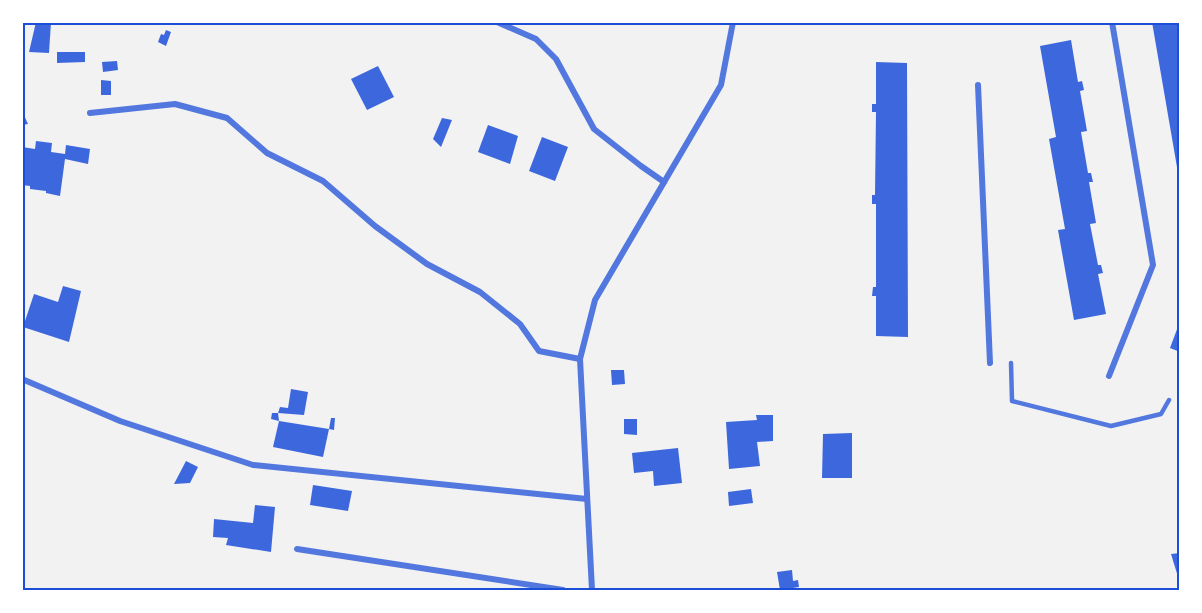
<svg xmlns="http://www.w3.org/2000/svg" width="1202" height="613" font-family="Roboto,sans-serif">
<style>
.building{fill:#3d67dc}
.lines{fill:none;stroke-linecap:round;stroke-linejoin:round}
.service{stroke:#5277de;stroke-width:4.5}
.minor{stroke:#5277de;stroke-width:6}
.neatline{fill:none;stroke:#1d4ed8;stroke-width:2}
</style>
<rect width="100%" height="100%" fill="#f2f2f2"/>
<g class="building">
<path d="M 36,22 L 51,22 L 49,53 L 29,52 Z"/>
<path d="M 1152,22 L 1180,22 L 1180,173 L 1178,173 Z"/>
<path d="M 166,30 L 171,32 L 166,46 L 158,42 L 161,34 L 164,35 Z"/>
<path d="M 1071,40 L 1078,82 L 1082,81 L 1084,90 L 1080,91 L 1087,131 L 1081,132 L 1088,173 L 1091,173 L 1093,182 L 1089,182 L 1096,223 L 1090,224 L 1098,265 L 1101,265 L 1103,273 L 1098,274 L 1106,314 L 1074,320 L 1058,230 L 1065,229 L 1049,139 L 1056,137 L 1040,46 Z"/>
<path d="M 57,52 L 85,52 L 85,62 L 57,63 Z"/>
<path d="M 117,61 L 118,70 L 103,72 L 102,62 Z"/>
<path d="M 876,62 L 907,63 L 908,337 L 876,336 L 876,296 L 872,296 L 873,287 L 876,287 L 876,204 L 872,204 L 872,195 L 875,195 L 876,112 L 872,112 L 872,104 L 876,104 Z"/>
<path d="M 378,66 L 394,97 L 367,110 L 351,79 Z"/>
<path d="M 101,80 L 111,81 L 111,95 L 101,95 Z"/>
<path d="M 22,111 L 28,124 L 22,125 Z"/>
<path d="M 442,118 L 452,120 L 441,147 L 433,139 Z"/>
<path d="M 488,125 L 518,136 L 510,164 L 478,152 Z"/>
<path d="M 542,137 L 568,147 L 555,181 L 529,171 Z"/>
<path d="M 36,141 L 52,143 L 51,152 L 65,154 L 66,145 L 90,149 L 88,164 L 65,159 L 60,196 L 46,193 L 46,191 L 30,189 L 30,186 L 22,185 L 22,147 L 35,149 Z"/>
<path d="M 63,286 L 81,291 L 69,342 L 23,327 L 34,294 L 58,302 Z"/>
<path d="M 1179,324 L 1180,324 L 1180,352 L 1170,348 Z"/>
<path d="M 611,370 L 624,370 L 625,384 L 612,385 Z"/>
<path d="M 291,389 L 308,392 L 304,415 L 278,413 L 280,407 L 288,408 Z"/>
<path d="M 272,413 L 278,413 L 279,421 L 271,419 Z"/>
<path d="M 756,415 L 773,415 L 773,441 L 757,442 L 760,466 L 729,469 L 726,422 L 757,420 Z"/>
<path d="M 331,418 L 335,418 L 334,430 L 329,429 Z"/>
<path d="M 624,419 L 637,419 L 637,435 L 624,434 Z"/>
<path d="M 279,421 L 329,429 L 323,457 L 273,447 Z"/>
<path d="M 852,433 L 852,478 L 822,478 L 823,434 Z"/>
<path d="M 678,448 L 682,483 L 654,486 L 653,471 L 634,473 L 632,453 Z"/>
<path d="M 186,461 L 198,467 L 190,483 L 174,484 Z"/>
<path d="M 313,485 L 352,491 L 348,511 L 310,505 Z"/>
<path d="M 751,489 L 753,503 L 729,506 L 728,492 Z"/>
<path d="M 255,505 L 275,507 L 271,552 L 226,545 L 228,538 L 213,537 L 214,519 L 253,523 Z"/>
<path d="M 1180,553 L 1180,580 L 1179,580 L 1171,554 Z"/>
<path d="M 792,570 L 793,581 L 798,580 L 799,587 L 780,590 L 777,572 Z"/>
</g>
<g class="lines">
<path class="service" d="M 1011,363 L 1012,401 L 1111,426 L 1161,414 L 1169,400"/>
<g class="minor">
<path d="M 497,22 L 536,39 L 556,59 L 594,129 L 641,166 L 664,182"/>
<path d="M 978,85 L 990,363"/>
<path d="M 90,113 L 175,104 L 227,118 L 267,153 L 323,181 L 375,226 L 427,264 L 480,292 L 520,324 L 539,351 L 580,359"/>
<path d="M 1109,376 L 1153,265 L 1112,22"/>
<path d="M 22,379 L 120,421 L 253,465 L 587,499"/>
<path d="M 297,549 L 563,590"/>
<path d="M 592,590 L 580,359 L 595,300 L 721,85 L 733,22"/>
</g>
</g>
<rect width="1202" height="613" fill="none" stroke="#ffffff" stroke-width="48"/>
<rect x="24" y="24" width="1154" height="565" class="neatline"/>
</svg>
